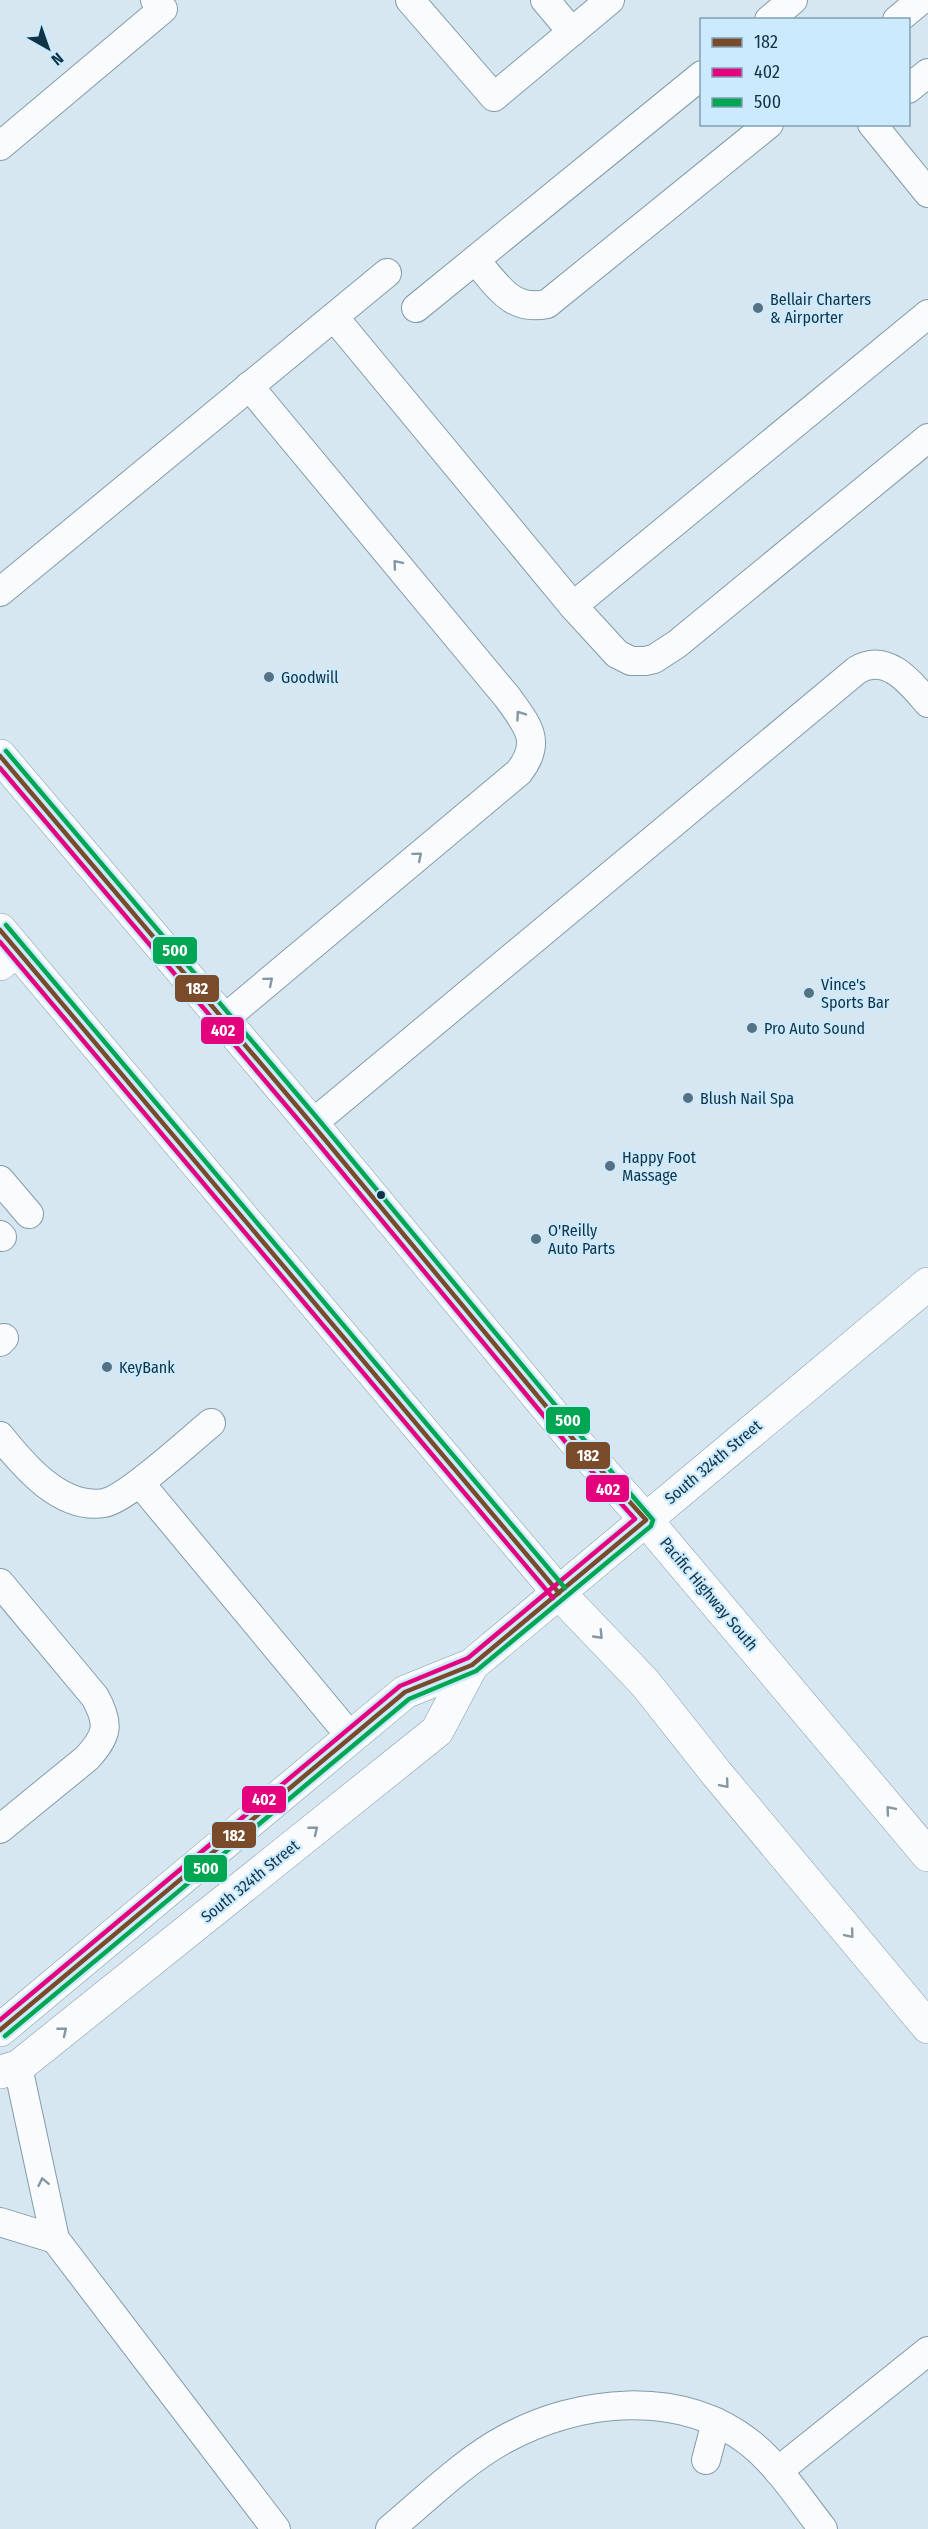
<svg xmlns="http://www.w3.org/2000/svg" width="928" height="2529" font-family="'Fira Sans Condensed',sans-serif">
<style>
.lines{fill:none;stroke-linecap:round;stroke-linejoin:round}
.lane-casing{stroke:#829ca9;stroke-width:30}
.street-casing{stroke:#829ca9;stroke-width:34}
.secondary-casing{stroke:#829ca9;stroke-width:34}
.primary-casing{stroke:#829ca9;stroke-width:34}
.lane{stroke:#f9fbfd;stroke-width:28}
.street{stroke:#f9fbfd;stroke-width:33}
.secondary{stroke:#f9fbfd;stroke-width:33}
.primary{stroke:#f9fbfd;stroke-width:33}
.bus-1-casing{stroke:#cbeafe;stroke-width:9}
.bus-2-casing{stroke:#cbeafe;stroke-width:9}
.bus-3-casing{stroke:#cbeafe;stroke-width:9}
.bus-1{stroke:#7a4b2a;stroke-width:4.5}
.bus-2{stroke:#e5007d;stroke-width:4.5}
.bus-3{stroke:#00a651;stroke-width:4.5}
.oneway{stroke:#8497a2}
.poi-dot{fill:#567282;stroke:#cbeafe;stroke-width:2}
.bus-dot{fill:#103346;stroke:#cbeafe;stroke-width:2}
.labels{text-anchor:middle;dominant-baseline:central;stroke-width:4.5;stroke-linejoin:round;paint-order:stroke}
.poi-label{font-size:16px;fill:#103346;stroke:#cbeafe;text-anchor:start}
.street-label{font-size:16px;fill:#103346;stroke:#cbeafe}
.line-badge{stroke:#cbeafe;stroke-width:2}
.badge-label{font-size:16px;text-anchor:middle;font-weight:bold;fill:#fff}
</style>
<rect width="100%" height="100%" fill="#d7e7f2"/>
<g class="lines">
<g class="lane-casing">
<g id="lane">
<path d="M 410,0 L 494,97 L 610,0"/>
<path d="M 545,0 L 572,32"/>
<path d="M 769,20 L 793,0"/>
<path d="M 897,20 L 921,0"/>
<path d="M 908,89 L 928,73"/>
<path d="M 872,124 L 928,193"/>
<path d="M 0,146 L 163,9 L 155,0"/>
<path d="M 475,260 C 497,284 510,312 547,304 L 769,124"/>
<path d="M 416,308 L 702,75"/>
<path d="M 334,317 L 573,606 L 617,654 L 631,661 L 645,661 L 654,659 L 677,644 L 928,438"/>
<path d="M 0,592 L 387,273"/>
<path d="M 573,606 L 928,314"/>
<path d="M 224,1019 L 519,772 C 543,741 527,725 508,698 L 249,386"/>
<path d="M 312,1124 L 857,670 C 887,652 911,683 928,703"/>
<path d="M 0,1180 L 29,1214"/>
<path d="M 0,1235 L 2,1237"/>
<path d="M 0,1342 L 4,1338"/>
<path d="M 0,1436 C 24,1466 61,1510 104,1503 C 127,1499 190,1440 211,1423"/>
<path d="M 140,1483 L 351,1737"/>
<path d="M 0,1583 L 95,1697 C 110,1724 108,1735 87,1758 L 0,1829"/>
<path d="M 18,2067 L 55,2239 L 276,2529"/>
<path d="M 0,2222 L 55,2239"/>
<path d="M 706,2460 L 716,2422"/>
<path d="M 778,2471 L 928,2351"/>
<path d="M 390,2529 C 426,2499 464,2461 505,2439 C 578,2399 680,2388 750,2443 C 779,2466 800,2500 823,2529"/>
</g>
</g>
<g class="street-casing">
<path id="street" d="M 0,964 L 17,950"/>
</g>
<g class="secondary-casing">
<g id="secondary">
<path d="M 0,2030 L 405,1692 L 472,1665 L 928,1284"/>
<path d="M 0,2072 L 18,2067 L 437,1731 L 472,1665"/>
</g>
</g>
<g class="primary-casing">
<g id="primary">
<path d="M 0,756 L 312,1124 L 574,1440 L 646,1520 L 928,1855"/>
<path d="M 0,930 L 559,1593 L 645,1683 L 717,1774 L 928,2027"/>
</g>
</g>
<use href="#lane" class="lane"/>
<use href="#street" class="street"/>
<use href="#secondary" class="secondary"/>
<use href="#primary" class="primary"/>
<g class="bus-1-casing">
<g id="bus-1">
<path d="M 0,756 L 312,1124 L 574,1440 L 646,1520 L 472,1665 L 405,1692 L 0,2030"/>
<path d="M 0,930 L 559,1593"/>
</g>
</g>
<g class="bus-2-casing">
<g id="bus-2">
<path d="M 0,768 L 306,1129 L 568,1445 L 635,1519 L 468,1658 L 400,1686 L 0,2020"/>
<path d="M 0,942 L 553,1598"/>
</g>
</g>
<g class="bus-3-casing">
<g id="bus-3">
<path d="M 6,925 L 565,1588"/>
<path d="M 5,2036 L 409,1699 L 476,1671 L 651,1526 L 653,1520 L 580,1435 L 318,1119 L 6,751"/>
</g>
</g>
<use href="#bus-1" class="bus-1"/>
<use href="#bus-2" class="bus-2"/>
<use href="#bus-3" class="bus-3"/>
</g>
<defs><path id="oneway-chevron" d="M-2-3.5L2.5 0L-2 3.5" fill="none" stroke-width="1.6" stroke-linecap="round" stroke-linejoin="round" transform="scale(1.5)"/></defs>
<g class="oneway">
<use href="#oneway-chevron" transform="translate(397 564) rotate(-130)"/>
<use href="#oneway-chevron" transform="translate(520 715) rotate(-125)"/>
<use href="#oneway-chevron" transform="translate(418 856) rotate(-40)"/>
<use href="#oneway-chevron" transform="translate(269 981) rotate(-40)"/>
<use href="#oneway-chevron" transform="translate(599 1635) rotate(46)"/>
<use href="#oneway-chevron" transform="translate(725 1784) rotate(50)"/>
<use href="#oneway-chevron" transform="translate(890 1810) rotate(-130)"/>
<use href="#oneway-chevron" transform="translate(314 1830) rotate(-39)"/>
<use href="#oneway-chevron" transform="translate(850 1934) rotate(50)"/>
<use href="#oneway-chevron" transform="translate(63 2031) rotate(-39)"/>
<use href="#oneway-chevron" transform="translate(43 2182) rotate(-102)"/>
</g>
<g class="poi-dot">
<circle cx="758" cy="308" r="6"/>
<circle cx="269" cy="677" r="6"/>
<circle cx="809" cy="993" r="6"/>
<circle cx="752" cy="1028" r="6"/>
<circle cx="688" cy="1098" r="6"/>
<circle cx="610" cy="1166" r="6"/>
<circle cx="536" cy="1239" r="6"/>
<circle cx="107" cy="1367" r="6"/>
</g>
<circle class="bus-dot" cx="381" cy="1195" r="5"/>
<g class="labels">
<g class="poi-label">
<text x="770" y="299">Bellair Charters<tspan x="770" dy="18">&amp; Airporter</tspan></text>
<text x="281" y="677">Goodwill</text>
<text x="821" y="984">Vince's<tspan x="821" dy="18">Sports Bar</tspan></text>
<text x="764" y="1028">Pro Auto Sound</text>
<text x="700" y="1098">Blush Nail Spa</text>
<text x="622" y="1157">Happy Foot<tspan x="622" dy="18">Massage</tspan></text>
<text x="548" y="1230">O'Reilly<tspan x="548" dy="18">Auto Parts</tspan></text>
<text x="119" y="1367">KeyBank</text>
</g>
<g class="street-label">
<text transform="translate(713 1462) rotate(-40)">South 324th Street</text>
<text transform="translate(709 1594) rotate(50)">Pacific Highway South</text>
<text transform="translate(250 1881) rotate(-39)">South 324th Street</text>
</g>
</g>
<g class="line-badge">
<rect x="152" y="936" width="46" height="29" rx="6" fill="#00a651"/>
<rect x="174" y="974" width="46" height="29" rx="6" fill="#7a4b2a"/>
<rect x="200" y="1016" width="45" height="29" rx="6" fill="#e5007d"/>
<rect x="545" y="1406" width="46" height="29" rx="6" fill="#00a651"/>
<rect x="565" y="1441" width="46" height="29" rx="6" fill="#7a4b2a"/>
<rect x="585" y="1474" width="45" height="29" rx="6" fill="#e5007d"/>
<rect x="241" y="1785" width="46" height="29" rx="6" fill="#e5007d"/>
<rect x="211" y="1821" width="46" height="28" rx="6" fill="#7a4b2a"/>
<rect x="183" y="1854" width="45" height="29" rx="6" fill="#00a651"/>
</g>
<g class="badge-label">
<text x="175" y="956">500</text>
<text x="197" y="994">182</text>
<text x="223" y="1036">402</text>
<text x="568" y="1426">500</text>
<text x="588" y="1461">182</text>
<text x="608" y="1495">402</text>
<text x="264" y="1805">402</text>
<text x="234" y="1841">182</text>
<text x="206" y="1874">500</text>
</g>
<rect x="700" y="18" width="210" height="108" fill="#cbeafe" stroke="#80a1b4" stroke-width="1.5"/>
<rect x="712" y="38" width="30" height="9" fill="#7a4b2a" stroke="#80a1b4" stroke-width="1.5"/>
<text x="754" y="48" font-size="18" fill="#103346">182</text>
<rect x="712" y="68" width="30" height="9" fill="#e5007d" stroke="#80a1b4" stroke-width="1.5"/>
<text x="754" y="78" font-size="18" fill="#103346">402</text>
<rect x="712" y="98" width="30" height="9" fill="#00a651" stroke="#80a1b4" stroke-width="1.5"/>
<text x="754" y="108" font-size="18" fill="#103346">500</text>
<g transform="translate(48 48) rotate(140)" stroke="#cbeafe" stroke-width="4.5" paint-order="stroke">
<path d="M0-4.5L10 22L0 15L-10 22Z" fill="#103346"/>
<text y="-9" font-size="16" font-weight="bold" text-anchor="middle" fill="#103346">N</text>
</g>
</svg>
